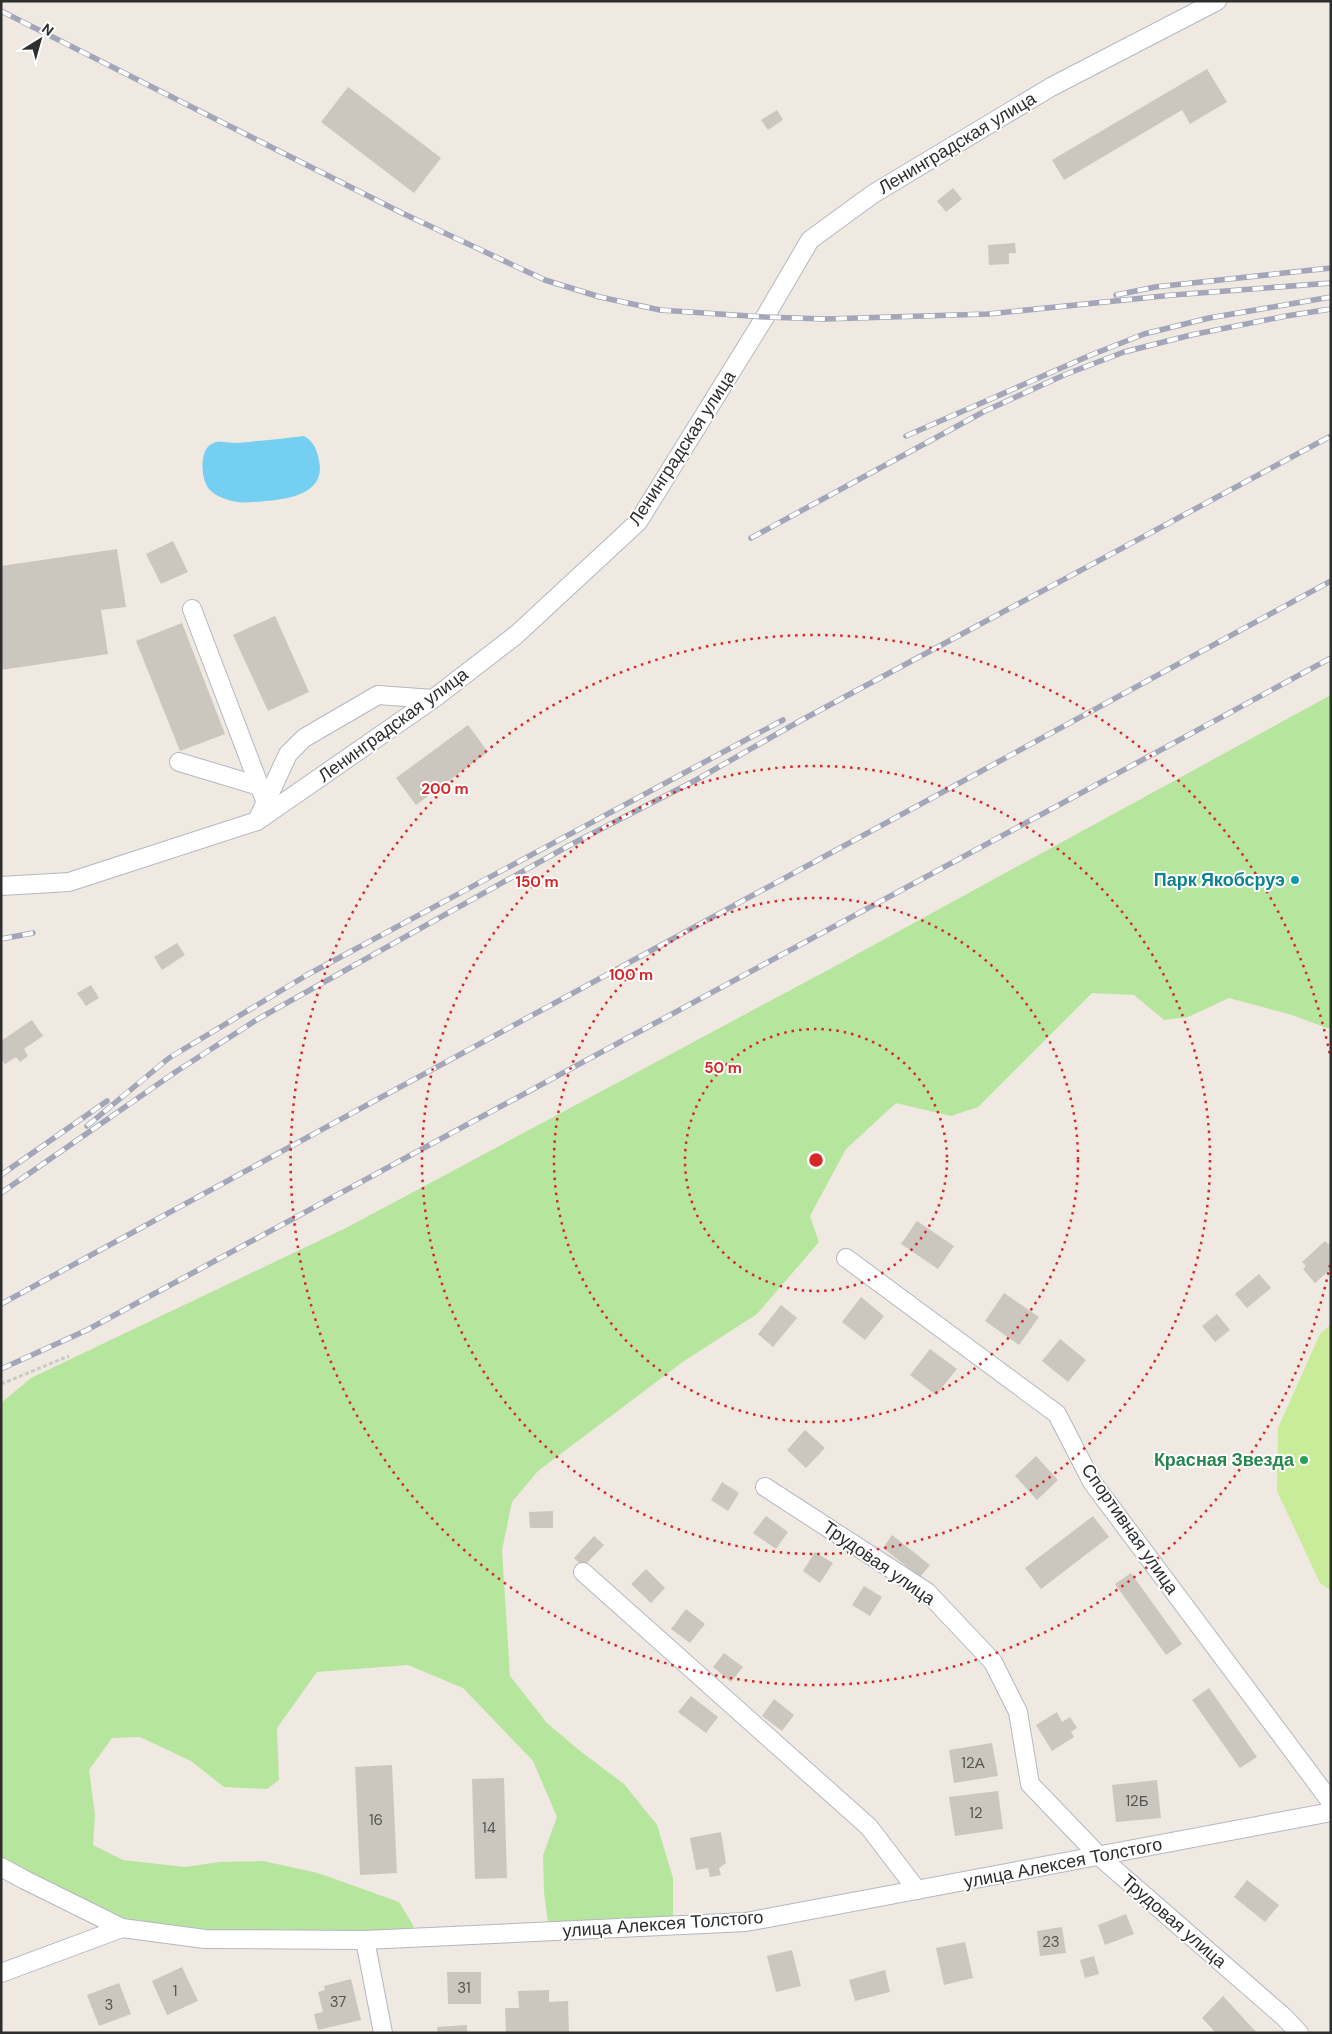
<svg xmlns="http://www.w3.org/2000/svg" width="1332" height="2034" font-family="'DM Sans',sans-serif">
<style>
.green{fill:#b6e59e}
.pitch{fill:#c9ec9a}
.water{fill:#75cff0}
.building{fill:#cbc7bf}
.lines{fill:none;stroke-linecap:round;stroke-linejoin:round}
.minor-casing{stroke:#b4b7c1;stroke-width:20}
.path{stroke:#c9c9c9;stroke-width:3;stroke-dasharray:4 2.5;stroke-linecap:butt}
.minor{stroke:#fff;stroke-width:18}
.rail-casing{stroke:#a3a6b8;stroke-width:5.5}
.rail{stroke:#fff;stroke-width:4;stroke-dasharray:11;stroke-linecap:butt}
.ring{fill:none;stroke:#d62828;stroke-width:2.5;stroke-dasharray:2.5 5}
.culture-dot{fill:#0f9aa8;stroke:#fff;stroke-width:2}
.leisure-dot{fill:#2e9e5b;stroke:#fff;stroke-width:2}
.labels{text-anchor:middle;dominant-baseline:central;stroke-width:4;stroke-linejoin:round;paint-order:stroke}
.number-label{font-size:15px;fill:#555452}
.street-label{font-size:18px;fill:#2e2e2e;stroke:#fff}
.culture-label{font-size:18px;font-weight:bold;fill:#0d838f;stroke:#fff;text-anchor:end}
.leisure-label{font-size:18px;font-weight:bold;fill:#27864d;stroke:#fff;text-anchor:end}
.centre{fill:#d62828;stroke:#fff;stroke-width:2.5}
.ring-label{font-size:15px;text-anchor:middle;font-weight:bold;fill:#d62828;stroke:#fff;stroke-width:4;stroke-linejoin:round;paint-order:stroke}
</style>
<rect width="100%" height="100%" fill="#efe9e1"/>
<path class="green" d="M 1331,695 L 1331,1028 L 1327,1028 L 1292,1015 L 1229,998 L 1188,1017 L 1164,1020 L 1134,995 L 1092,993 L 978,1107 L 951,1116 L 896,1103 L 846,1149 L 810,1216 L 819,1242 L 757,1314 L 684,1361 L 538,1471 L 512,1502 L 502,1550 L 510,1676 L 547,1723 L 580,1751 L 624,1784 L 657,1825 L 673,1878 L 673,1925 L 549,1931 L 544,1892 L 543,1855 L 557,1817 L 533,1761 L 463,1688 L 408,1665 L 317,1672 L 277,1728 L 279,1780 L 267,1789 L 224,1787 L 191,1761 L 140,1737 L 112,1738 L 89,1770 L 95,1815 L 93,1845 L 123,1860 L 185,1867 L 220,1862 L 263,1861 L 318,1873 L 399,1902 L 413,1925 L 414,1938 L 122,1928 L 1,1867 L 1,1403 L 31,1378 L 346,1228 L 828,970 Z"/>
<path class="pitch" d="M 1331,1324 L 1331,1591 L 1320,1583 L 1277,1491 L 1278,1428 L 1320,1334 Z"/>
<path class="water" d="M 304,436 C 314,442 317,449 319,461 C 327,498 278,500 253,502 C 239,504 220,500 210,490 C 201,482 199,452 210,445 C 212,444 214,442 217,442 C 223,441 230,443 236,443 C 258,441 281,439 304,436 Z"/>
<g class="building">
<path d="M 1207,69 L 1227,102 L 1190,124 L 1182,110 L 1064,180 L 1052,160 Z"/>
<path d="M 348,87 L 441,158 L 414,193 L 321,122 Z"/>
<path d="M 777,110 L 783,120 L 768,130 L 761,120 Z"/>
<path d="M 953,188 L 962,199 L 946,212 L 937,201 Z"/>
<path d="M 1015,243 L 1016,253 L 1009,253 L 1009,264 L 989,265 L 988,245 Z"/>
<path d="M 173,541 L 188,572 L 161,584 L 146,554 Z"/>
<path d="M 117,549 L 126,607 L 101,610 L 108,654 L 1,670 L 1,566 Z"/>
<path d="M 275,616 L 309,692 L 268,711 L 233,635 Z"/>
<path d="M 182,623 L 225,734 L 180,751 L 136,641 Z"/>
<path d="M 468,725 L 488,752 L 416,805 L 396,778 Z"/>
<path d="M 177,943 L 185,955 L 162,970 L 154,957 Z"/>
<path d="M 91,985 L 99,998 L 86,1006 L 77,993 Z"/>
<path d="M 32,1020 L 43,1036 L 24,1049 L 28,1056 L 20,1062 L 16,1057 L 5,1064 L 1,1059 L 1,1041 Z"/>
<path d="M 917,1221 L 954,1246 L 938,1269 L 901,1244 Z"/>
<path d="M 1325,1241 L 1328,1244 L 1331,1242 L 1331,1269 L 1315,1283 L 1303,1269 L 1306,1266 L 1302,1262 Z"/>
<path d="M 1259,1274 L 1271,1288 L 1247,1308 L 1235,1294 Z"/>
<path d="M 1004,1293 L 1039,1317 L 1019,1345 L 985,1321 Z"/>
<path d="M 861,1297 L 884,1316 L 865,1340 L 842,1322 Z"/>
<path d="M 781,1305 L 797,1318 L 773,1347 L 758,1334 Z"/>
<path d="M 1217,1314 L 1230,1330 L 1215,1342 L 1202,1326 Z"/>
<path d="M 1060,1339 L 1086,1360 L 1068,1382 L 1042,1361 Z"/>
<path d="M 930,1349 L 957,1369 L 936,1395 L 910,1375 Z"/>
<path d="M 805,1430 L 825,1448 L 806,1468 L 787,1450 Z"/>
<path d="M 1036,1456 L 1058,1480 L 1037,1500 L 1015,1476 Z"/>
<path d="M 722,1482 L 739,1493 L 728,1511 L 711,1500 Z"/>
<path d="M 553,1511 L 553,1528 L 530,1528 L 529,1512 Z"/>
<path d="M 766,1516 L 788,1532 L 776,1549 L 753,1533 Z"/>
<path d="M 1093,1516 L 1109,1537 L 1041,1589 L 1025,1568 Z"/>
<path d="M 892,1535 L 930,1565 L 920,1577 L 883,1548 Z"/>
<path d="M 594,1536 L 604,1545 L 583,1567 L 574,1558 Z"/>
<path d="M 815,1552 L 833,1563 L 820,1583 L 803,1571 Z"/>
<path d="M 646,1569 L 665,1588 L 651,1603 L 631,1584 Z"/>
<path d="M 1131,1573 L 1182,1644 L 1166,1655 L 1115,1584 Z"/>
<path d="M 864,1586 L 882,1597 L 870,1616 L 852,1605 Z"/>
<path d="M 686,1609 L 705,1624 L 690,1643 L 671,1629 Z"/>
<path d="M 724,1653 L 743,1667 L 731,1682 L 713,1667 Z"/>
<path d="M 1209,1688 L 1257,1757 L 1240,1768 L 1192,1700 Z"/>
<path d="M 691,1696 L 718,1717 L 706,1733 L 678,1712 Z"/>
<path d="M 774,1699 L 794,1715 L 782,1731 L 762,1716 Z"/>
<path d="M 1057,1712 L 1062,1722 L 1070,1717 L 1077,1728 L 1071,1732 L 1074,1737 L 1052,1751 L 1036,1725 Z"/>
<path d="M 992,1743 L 998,1776 L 954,1783 L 949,1750 Z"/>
<path d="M 392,1765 L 397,1873 L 360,1875 L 355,1767 Z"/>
<path d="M 504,1778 L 507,1878 L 475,1879 L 472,1779 Z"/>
<path d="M 1157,1780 L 1161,1818 L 1116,1822 L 1112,1785 Z"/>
<path d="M 998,1791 L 1003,1829 L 955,1836 L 949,1797 Z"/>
<path d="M 721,1832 L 726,1863 L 719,1868 L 721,1875 L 710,1877 L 708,1868 L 696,1870 L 690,1838 Z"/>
<path d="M 1247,1880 L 1279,1905 L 1265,1922 L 1234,1897 Z"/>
<path d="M 1126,1914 L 1134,1934 L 1105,1945 L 1098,1925 Z"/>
<path d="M 1062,1927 L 1066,1953 L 1040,1956 L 1037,1931 Z"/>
<path d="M 965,1942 L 973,1978 L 944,1985 L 936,1948 Z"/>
<path d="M 792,1950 L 801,1986 L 776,1992 L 767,1956 Z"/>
<path d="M 1094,1956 L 1099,1974 L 1085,1978 L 1080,1960 Z"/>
<path d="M 182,1967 L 198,2001 L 167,2015 L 152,1981 Z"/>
<path d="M 885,1970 L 890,1992 L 855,2001 L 849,1980 Z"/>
<path d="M 447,1972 L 481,1972 L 481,2004 L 448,2004 Z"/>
<path d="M 351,1979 L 361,2020 L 318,2030 L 314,2014 L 323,2012 L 318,1992 L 325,1990 L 324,1986 Z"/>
<path d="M 119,1983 L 131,2014 L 99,2026 L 87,1995 Z"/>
<path d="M 549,1990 L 549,2002 L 568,2001 L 569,2033 L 506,2033 L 505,2008 L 519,2008 L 518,1991 Z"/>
<path d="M 1223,1996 L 1257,2033 L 1216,2033 L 1202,2018 Z"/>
<path d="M 467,2025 L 467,2033 L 438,2033 L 437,2027 Z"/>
</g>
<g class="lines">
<g class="minor-casing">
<g id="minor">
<path d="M 192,609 L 266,803"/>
<path d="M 179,762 L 259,786"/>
<path d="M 257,821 L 288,754 L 304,738 L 378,695 L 433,699"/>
<path d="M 1,886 L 69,882 L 257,821 L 433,699 L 516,635 L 638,522 L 765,317 L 810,240 L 873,194 L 1051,87 L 1217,1"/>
<path d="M 846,1258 L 1057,1414 L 1092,1482 L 1331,1802"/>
<path d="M 765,1487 L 927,1592 L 993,1662 L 1018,1712 L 1030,1784 L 1099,1856 L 1284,2017 L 1299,2033"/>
<path d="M 583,1572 L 869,1827 L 917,1890"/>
<path d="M 1,1867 L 25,1880 L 122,1928 L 205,1939 L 365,1940 L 746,1922 L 1331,1812"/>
<path d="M 365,1940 L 383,2033"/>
<path d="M 1,1973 L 122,1928"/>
</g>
</g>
<path class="path" d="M 1,1384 L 69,1356"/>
<use href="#minor" class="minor"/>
<g class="rail-casing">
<g id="rail">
<path d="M 1,11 L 402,213 L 545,280 L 600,297 L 660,310 L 765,317 L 825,319 L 988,314 L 1173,295 L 1331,283"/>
<path d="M 1116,295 L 1155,287 L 1331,268"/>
<path d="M 906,436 L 1091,355 L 1144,334 L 1209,318 L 1331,297"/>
<path d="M 751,538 L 985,411 L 1064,375 L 1124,352 L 1191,335 L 1286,316 L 1331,309"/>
<path d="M 1,939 L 33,933"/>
<path d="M 87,1126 L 169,1058 L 307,975 L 783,720"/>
<path d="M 1,1175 L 107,1101"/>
<path d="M 1,1193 L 177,1071 L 258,1019 L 570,845 L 696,780 L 798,722 L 1331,436"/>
<path d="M 1,1304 L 1331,581"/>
<path d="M 1,1369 L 87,1330 L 1331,658"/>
</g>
</g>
<use href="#rail" class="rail"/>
</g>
<g class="ring">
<circle cx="816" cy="1160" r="131"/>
<circle cx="816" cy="1160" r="262"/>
<circle cx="816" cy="1160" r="394"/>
<path d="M1330 1265A525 525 0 1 1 1330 1055"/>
</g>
<circle class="culture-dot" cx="1295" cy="880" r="5"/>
<circle class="leisure-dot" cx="1304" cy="1460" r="5"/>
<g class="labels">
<g class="number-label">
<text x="973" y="1763">12А</text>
<text x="1137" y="1801">12Б</text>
<text x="976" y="1813">12</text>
<text x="376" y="1820">16</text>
<text x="489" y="1828">14</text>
<text x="1051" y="1942">23</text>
<text x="464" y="1988">31</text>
<text x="175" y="1991">1</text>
<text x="338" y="2002">37</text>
<text x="109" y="2005">3</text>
</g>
<g class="street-label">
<text transform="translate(957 143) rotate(-31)">Ленинградская улица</text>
<text transform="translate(682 448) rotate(-57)">Ленинградская улица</text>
<text transform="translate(393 725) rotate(-36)">Ленинградская улица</text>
<text transform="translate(1130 1529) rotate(55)">Спортивная улица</text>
<text transform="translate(879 1563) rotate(35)">Трудовая улица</text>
<text transform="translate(1063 1863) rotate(-11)">улица Алексея Толстого</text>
<text transform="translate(1174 1921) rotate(41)">Трудовая улица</text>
<text transform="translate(663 1924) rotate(-4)">улица Алексея Толстого</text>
</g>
<g class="culture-label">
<text x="1285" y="880">Парк Якобсруэ</text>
</g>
<g class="leisure-label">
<text x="1294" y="1460">Красная Звезда</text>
</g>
</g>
<circle cx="816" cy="1160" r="8" class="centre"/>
<g class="ring-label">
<text x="445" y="794">200 m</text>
<text x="537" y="887">150 m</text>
<text x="631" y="980">100 m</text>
<text x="723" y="1073">50 m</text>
</g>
<rect width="1332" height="2034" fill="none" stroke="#2e2e2e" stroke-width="5"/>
<g transform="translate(40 40) rotate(37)" stroke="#ffffff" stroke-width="4" paint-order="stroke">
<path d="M0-4L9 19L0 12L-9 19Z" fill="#2e2e2e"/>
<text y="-8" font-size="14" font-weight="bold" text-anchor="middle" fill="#2e2e2e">N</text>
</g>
</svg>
